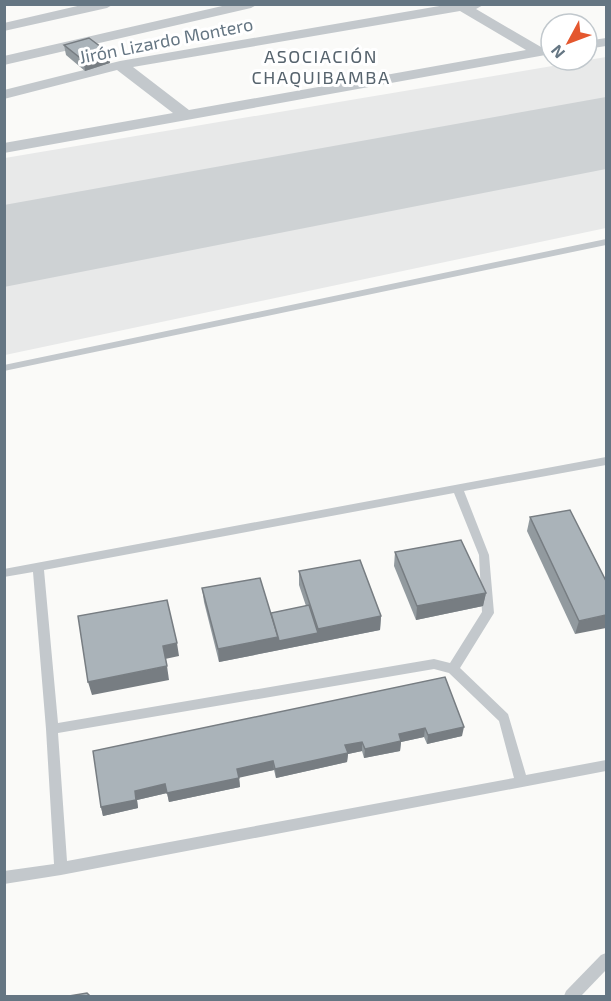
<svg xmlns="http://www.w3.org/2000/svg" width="611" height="1001" font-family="'Exo 2',sans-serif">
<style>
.built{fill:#e8e9e9}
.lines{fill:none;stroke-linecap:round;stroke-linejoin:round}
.runway{fill:#ced2d4;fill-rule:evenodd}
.lane{fill:#c3c8cc;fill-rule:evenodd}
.street{fill:#c3c8cc;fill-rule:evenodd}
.wall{fill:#929a9f}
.shaded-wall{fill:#777d82}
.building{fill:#aab3b9;stroke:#777d82;stroke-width:1.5}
.labels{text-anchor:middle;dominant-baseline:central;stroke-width:6;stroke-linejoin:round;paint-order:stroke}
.far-street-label{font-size:18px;fill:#657683;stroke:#fff}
.far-neighbourhood-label{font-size:18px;letter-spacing:1.5px;fill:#57646e;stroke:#fff}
</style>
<rect width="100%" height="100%" fill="#fafaf8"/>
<path class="built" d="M 606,57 L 606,228 L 5,355 L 5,158 Z"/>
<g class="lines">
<path class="runway" d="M 606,97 L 606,169 L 4,287 L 4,205 Z"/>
<g class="lane">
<path d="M 606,239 L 606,245 L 4,371 L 4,365 Z"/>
<path d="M 606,457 L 606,465 L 464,491 L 489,555 L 494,613 L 460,668 L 508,714 L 526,775 L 606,760 L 606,771 L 61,875 L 4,884 L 4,871 L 54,864 L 46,729 L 33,572 L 4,577 L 4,569 ZM 454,493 L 479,555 L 482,612 L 450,663 L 434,659 L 58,723 L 44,570 ZM 434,669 L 449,673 L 499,721 L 514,778 L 67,861 L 58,733 Z"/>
<path d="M 606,953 L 606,970 L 581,996 L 564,996 L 566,991 L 601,955 Z"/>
</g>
<g class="street">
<path d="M 86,4 L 114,4 L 107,8 L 4,31 L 4,23 Z"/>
<path d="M 231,4 L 258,4 L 251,8 L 4,65 L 4,56 Z"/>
<path d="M 451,4 L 485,4 L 476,9 L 541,47 L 551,46 L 551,54 L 4,153 L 4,143 L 173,113 L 117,70 L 4,99 L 4,90 L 120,61 ZM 460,11 L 526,50 L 189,110 L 133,67 Z"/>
<path d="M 606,38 L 606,46 L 587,49 L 587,41 Z"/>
</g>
</g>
<g class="wall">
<path d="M 64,45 L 110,63 L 85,71 L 66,55 Z"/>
<path d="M 530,517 L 606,581 L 575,634 L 527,531 Z"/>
<path d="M 395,552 L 486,593 L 483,606 L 416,620 L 394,566 Z"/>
<path d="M 299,571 L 381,616 L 380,630 L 219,662 L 204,602 L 202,588 L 271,613 L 306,606 L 299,585 Z"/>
<path d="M 445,677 L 462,736 L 427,744 L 424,737 L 401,742 L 400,751 L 364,758 L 362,751 L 348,754 L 347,762 L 276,778 L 274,770 L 239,777 L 240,787 L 169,802 L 167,793 L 137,800 L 138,808 L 103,816 L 101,807 Z"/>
</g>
<g class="shaded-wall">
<path d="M 109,53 L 110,63 L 85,71 L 84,61 Z"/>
<path d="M 486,593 L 483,606 L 416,620 L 417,606 Z"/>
<path d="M 606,615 L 606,628 L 575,634 L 579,621 Z"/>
<path d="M 381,616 L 380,630 L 219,662 L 218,649 L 278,637 L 318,633 L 318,629 Z"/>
<path d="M 177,643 L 179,656 L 165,659 L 163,646 Z"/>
<path d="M 167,666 L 169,680 L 92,695 L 88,682 Z"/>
<path d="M 464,727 L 462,736 L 427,744 L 428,735 Z"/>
<path d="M 425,728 L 424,737 L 401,742 L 400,751 L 364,758 L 365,749 L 399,734 Z"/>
<path d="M 362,742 L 362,751 L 348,754 L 347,762 L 276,778 L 275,769 L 345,745 Z"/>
<path d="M 273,761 L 274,770 L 238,778 L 237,769 Z"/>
<path d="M 239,778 L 240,787 L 169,802 L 167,793 Z"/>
<path d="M 165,784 L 167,793 L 137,800 L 138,808 L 103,816 L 101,807 L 135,791 Z"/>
</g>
<g class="building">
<path d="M 89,38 L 109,53 L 84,61 L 64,45 Z"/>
<path d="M 570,510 L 606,581 L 606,615 L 579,621 L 530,517 Z"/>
<path d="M 461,540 L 486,593 L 417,606 L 395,552 Z"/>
<path d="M 360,560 L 381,616 L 318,629 L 299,571 Z"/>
<path d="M 260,578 L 278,637 L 218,649 L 202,588 Z"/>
<path d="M 167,600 L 177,643 L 163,646 L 167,666 L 88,682 L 78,616 Z"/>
<path d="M 309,605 L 318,633 L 279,641 L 278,637 L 271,613 Z"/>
<path d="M 445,677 L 464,727 L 428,735 L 425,728 L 399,734 L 401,741 L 365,749 L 362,742 L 345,745 L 348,753 L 275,769 L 273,761 L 237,769 L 239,778 L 167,793 L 165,784 L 135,791 L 136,800 L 101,807 L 93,751 Z"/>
<path d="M 87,993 L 90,996 L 69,996 Z"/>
</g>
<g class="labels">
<g class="far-street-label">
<text transform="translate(166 40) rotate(-11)">Jirón Lizardo Montero</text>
</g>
<g class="far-neighbourhood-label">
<text x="321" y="56">ASOCIACIÓN<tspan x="321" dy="21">CHAQUIBAMBA</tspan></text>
</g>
</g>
<rect width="611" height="1001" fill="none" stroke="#657683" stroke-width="12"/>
<g transform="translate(569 42) rotate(229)"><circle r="28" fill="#ffffff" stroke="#c1c8cd" stroke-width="1.5"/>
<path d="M0-4.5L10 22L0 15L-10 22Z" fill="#e4572e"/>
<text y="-9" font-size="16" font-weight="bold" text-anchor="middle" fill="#657683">N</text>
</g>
</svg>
